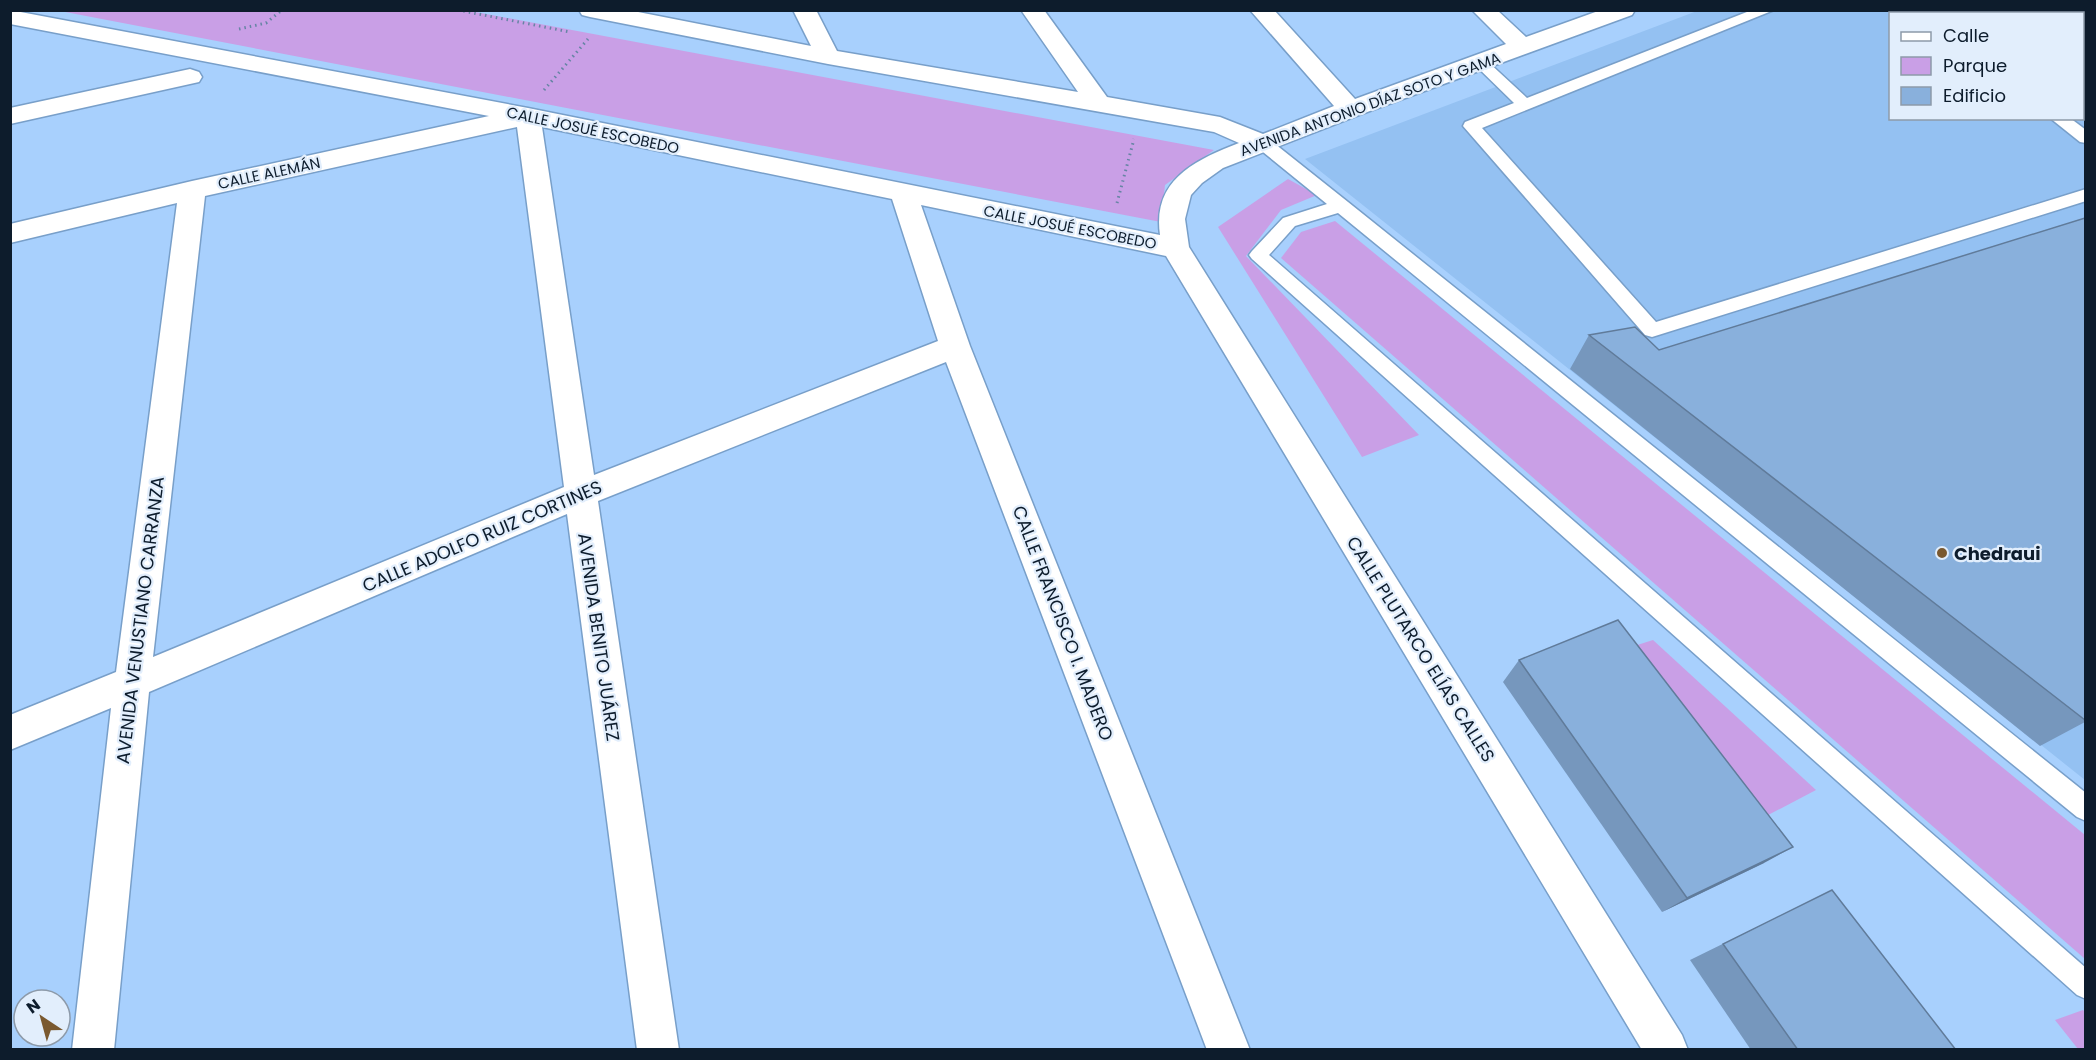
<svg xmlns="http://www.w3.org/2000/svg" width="2096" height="1060" font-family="Poppins,sans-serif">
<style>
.built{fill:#94c1f2}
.green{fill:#c99fe6}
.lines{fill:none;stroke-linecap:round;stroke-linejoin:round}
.service-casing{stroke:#789fc9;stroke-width:3}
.minor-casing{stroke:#789fc9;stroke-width:3}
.path{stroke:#6684a4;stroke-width:3;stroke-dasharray:1.5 4;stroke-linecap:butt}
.service{fill:#fff;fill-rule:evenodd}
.minor{fill:#fff;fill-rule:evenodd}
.wall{fill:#7697bd}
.shaded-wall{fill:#607b9a}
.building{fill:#89b0dc;stroke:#607b9a;stroke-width:1.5}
.poi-dot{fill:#7a5930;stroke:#e2eefc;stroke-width:2}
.labels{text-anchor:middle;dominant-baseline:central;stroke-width:4.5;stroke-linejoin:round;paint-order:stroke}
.far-street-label{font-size:15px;fill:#0d1c2c;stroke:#e2eefc}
.street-label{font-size:18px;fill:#0d1c2c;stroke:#e2eefc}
.poi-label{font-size:18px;font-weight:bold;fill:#0d1c2c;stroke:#e2eefc;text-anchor:start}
</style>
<rect width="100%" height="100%" fill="#a8d0fd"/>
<path class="built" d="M 1697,11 L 1954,11 L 1958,13 L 1890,14 L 1890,118 L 2082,118 L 2083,102 L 2085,104 L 2085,780 L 1305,159 Z"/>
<g class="green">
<path d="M 60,11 L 470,11 L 1214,150 L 1165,185 L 1161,222 Z"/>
<path d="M 1288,179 L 1317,195 L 1281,210 L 1246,256 L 1419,435 L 1362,457 L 1218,227 Z"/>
<path d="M 1335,221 L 2085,835 L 2085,959 L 1281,258 L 1301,232 Z"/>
<path d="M 1653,640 L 1816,790 L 1753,823 L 1628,648 Z"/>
<path d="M 2083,1010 L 2085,1012 L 2085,1049 L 2078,1049 L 2055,1020 Z"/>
</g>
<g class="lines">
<g class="service-casing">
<g id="service">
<path d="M 1752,10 L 1774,10 L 1482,128 L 1656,322 L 2086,189 L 2086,201 L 1652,337 L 1645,335 L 1463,126 L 1465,122 L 1514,103 L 1473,63 L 1476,60 L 1486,60 L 1527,98 Z"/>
<path d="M 1898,10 L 1915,10 L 1917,14 L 1900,14 Z"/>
<path d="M 1968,10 L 1985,10 L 1987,14 L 1970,14 Z"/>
<path d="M 2082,81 L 2086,82 L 2086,93 L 2082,92 Z"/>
<path d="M 2050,118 L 2070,118 L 2086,130 L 2086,143 L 2080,142 Z"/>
<path d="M 1264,139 L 1270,140 L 1348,202 L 2086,793 L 2086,821 L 2077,817 L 1338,213 L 1295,226 L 1269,255 L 2086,968 L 2086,999 L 2077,995 L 1252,259 L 1249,255 L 1252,251 L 1283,218 L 1327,204 L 1258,148 L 1256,144 L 1258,140 Z"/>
</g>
</g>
<g class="minor-casing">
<g id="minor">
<path d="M 10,10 L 528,108 L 1160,235 C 1152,180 1195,160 1239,143 L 1214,132 L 828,64 L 590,17 L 582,15 L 579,10 L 628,10 L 811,46 L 793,10 L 816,10 L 837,51 L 1078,92 L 1021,10 L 1044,10 L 1107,97 L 1220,117 L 1263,134 L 1334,106 L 1250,10 L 1274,10 L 1355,99 L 1506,44 L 1472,10 L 1497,10 L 1526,37 L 1601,10 L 1635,10 L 1632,15 L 1359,115 L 1223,168 L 1202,183 L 1191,195 L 1185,219 L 1189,247 L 1682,1035 L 1688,1050 L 1642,1050 L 1166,256 L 921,205 L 970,346 L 1250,1050 L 1207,1050 L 946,362 L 598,501 L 679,1050 L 637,1050 L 567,514 L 149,692 L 114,1050 L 72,1050 L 111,708 L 10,750 L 10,715 L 116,672 L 177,203 L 10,243 L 10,224 L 192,181 L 489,116 L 10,24 ZM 517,127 L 564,487 L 153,657 L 205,196 ZM 542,127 L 892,199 L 938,341 L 594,475 Z"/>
<path d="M 2029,10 L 2053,10 L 2055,14 L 2031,14 Z"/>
<path d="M 2082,32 L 2086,33 L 2086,48 L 2082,47 Z"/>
<path d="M 190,69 L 199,72 L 202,77 L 199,82 L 10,124 L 10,108 Z"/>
</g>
</g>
<g class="path">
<path d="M 458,10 L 570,32"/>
<path d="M 239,29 L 266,23 L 282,10"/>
<path d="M 544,90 L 588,39"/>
<path d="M 1117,203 L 1134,139"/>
</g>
<use href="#service" class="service"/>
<use href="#minor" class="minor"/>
</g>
<g class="wall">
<path d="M 2072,10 L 2085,10 L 2085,19 L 2082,17 L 2082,14 L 2077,14 Z"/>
<path d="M 2085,218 L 2085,722 L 2040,746 L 1570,369 L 1589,335 L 1659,350 Z"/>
<path d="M 1519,660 L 1764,863 L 1662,912 L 1503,682 Z"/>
<path d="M 1794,909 L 1956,1050 L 1751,1050 L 1690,960 Z"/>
</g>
<path class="shaded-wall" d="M 1793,847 L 1764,863 L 1662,912 L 1687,898 Z"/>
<g class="building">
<path d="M 2085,218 L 2085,720 L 1589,335 L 1635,327 L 1659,350 Z"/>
<path d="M 1618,620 L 1793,847 L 1687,898 L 1519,660 Z"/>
<path d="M 1832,890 L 1956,1050 L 1798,1050 L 1723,944 Z"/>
</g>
<circle class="poi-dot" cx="1942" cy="553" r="6"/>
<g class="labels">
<g class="far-street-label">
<text transform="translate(1370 104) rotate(-20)">AVENIDA ANTONIO DÍAZ SOTO Y GAMA</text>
<text transform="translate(593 130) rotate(12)">CALLE JOSUÉ ESCOBEDO</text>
<text transform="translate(269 173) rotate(-12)">CALLE ALEMÁN</text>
<text transform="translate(1070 227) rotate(11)">CALLE JOSUÉ ESCOBEDO</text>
</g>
<g class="street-label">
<text transform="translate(482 536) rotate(-23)">CALLE ADOLFO RUIZ CORTINES</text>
<text transform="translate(140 620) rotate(-83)">AVENIDA VENUSTIANO CARRANZA</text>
<text transform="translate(1063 623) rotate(69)">CALLE FRANCISCO I. MADERO</text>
<text transform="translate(599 637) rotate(82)">AVENIDA BENITO JUÁREZ</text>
<text transform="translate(1421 649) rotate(58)">CALLE PLUTARCO ELÍAS CALLES</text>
</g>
<g class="poi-label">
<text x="1954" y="553">Chedraui</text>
</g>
</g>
<rect width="2096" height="1060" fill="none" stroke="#0d1c2c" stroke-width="24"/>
<rect x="1889" y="12" width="195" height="108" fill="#e2eefc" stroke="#8d9aa9" stroke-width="1.5"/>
<rect x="1901" y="32" width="30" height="9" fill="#ffffff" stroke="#8d9aa9" stroke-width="1.5"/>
<text x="1943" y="42" font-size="18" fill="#0d1c2c">Calle</text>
<rect x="1901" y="57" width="30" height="18" fill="#c99fe6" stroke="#8d9aa9" stroke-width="1.5"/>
<text x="1943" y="72" font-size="18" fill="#0d1c2c">Parque</text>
<rect x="1901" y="87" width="30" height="18" fill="#89b0dc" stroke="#8d9aa9" stroke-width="1.5"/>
<text x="1943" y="102" font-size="18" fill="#0d1c2c">Edificio</text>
<g transform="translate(42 1018) rotate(324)"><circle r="28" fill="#e2eefc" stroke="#8d9aa9" stroke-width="1.5"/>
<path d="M0-4.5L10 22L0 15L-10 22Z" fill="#7a5930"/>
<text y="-9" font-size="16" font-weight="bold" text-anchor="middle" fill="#0d1c2c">N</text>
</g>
</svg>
